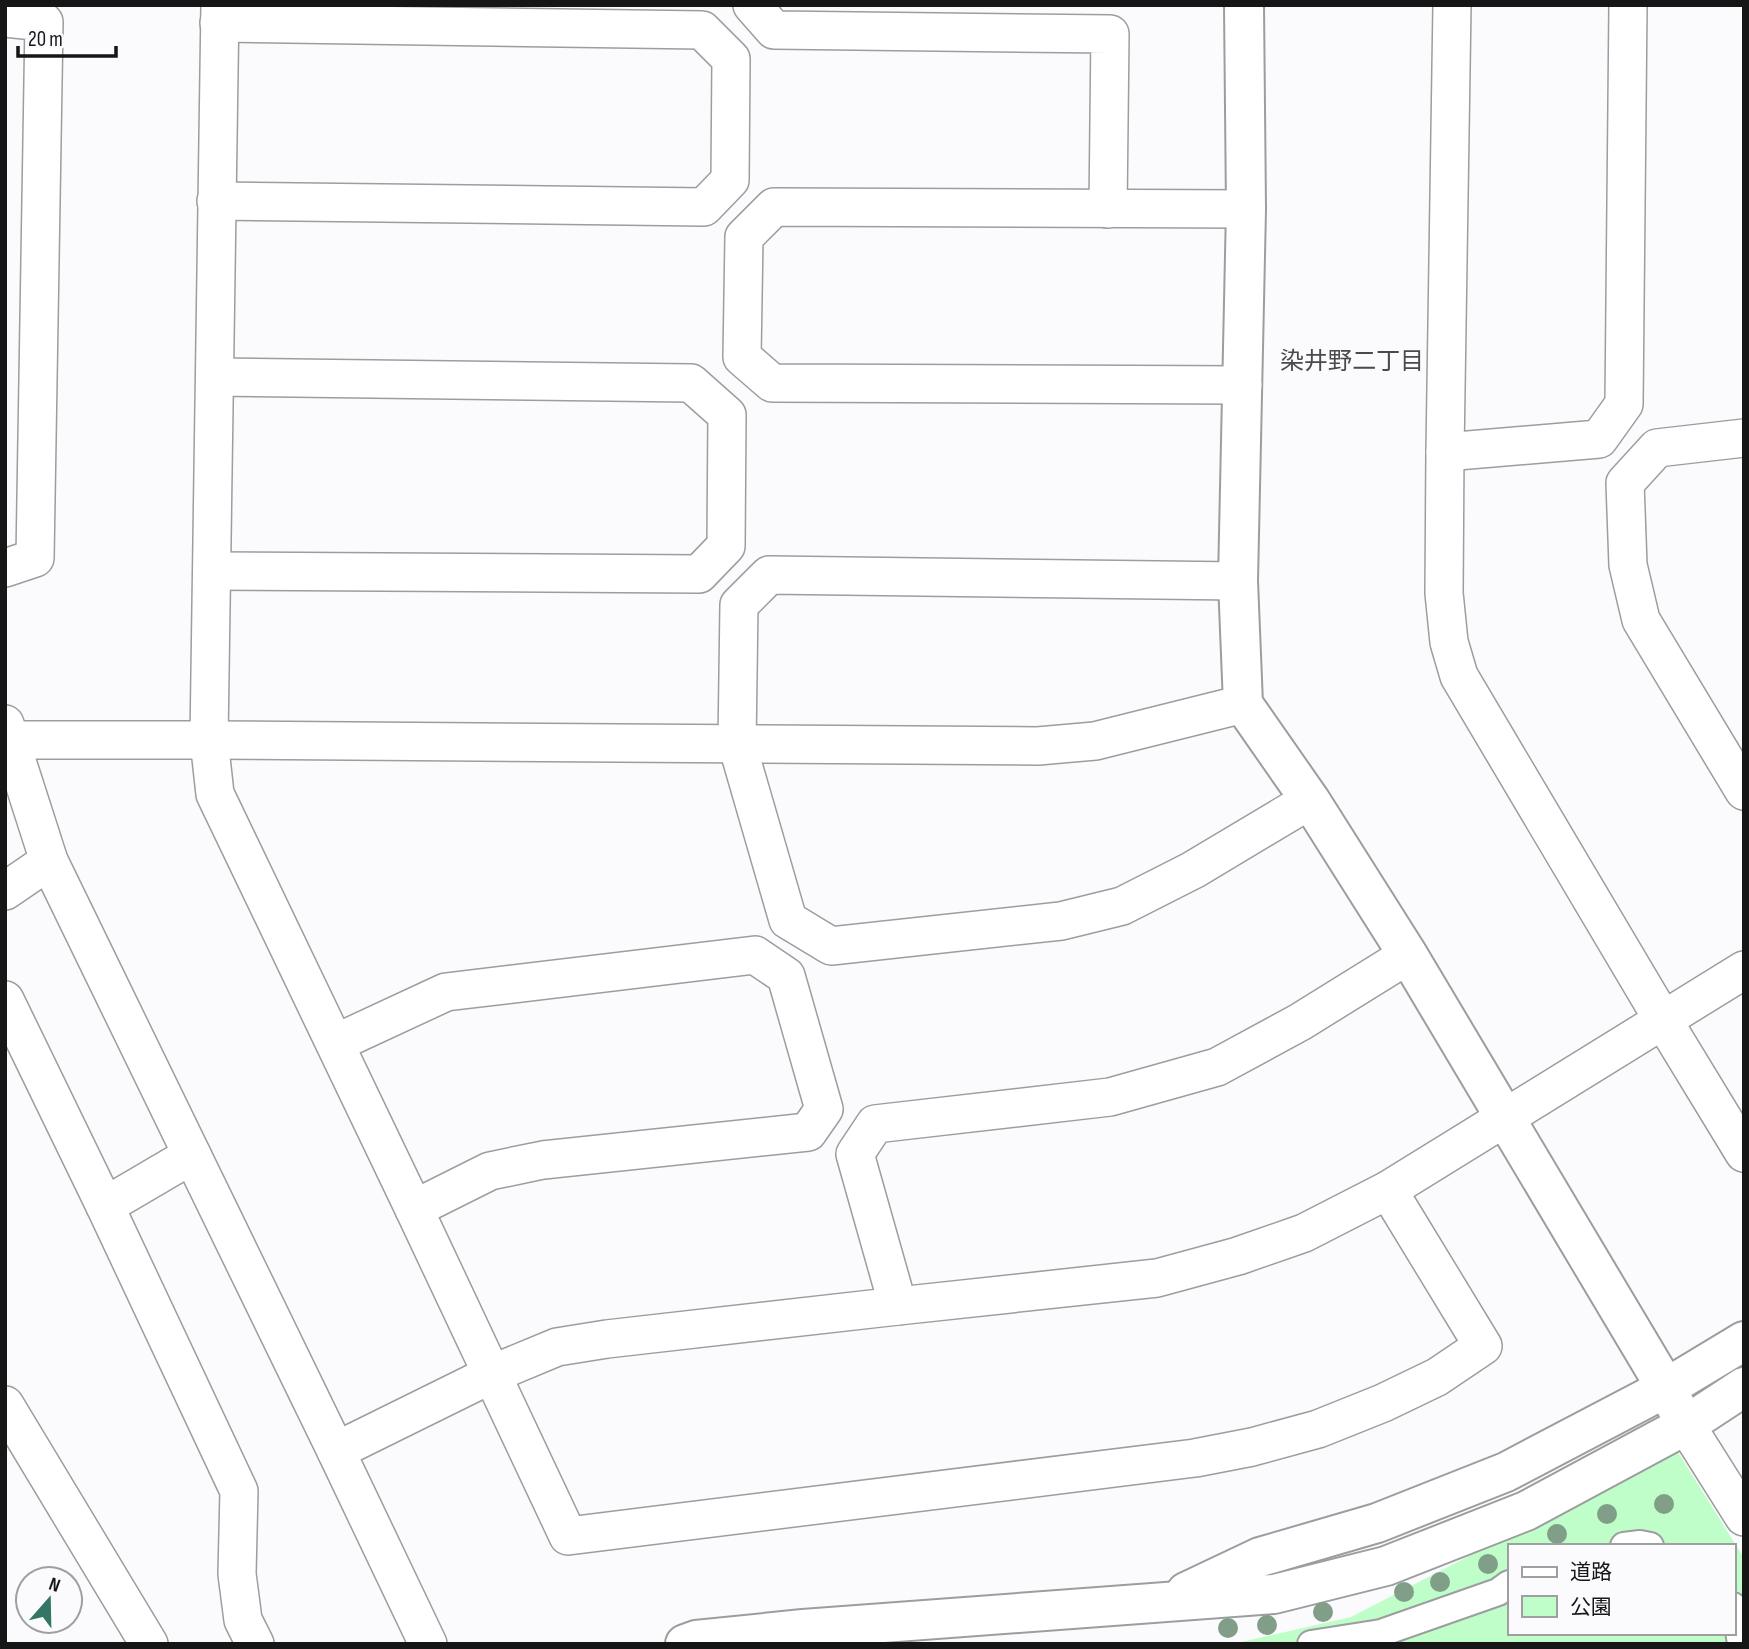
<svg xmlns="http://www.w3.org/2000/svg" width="1749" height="1649" font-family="'Sofia Sans Condensed','Noto Sans JP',sans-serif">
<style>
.green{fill:#bffec8;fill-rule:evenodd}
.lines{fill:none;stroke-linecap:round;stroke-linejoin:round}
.pedestrian-casing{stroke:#9c9d9f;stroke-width:30}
.minor-casing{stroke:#9c9d9f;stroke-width:40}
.tertiary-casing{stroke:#9c9d9f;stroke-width:42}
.pedestrian{stroke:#fff;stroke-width:26}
.minor{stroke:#fff;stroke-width:37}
.tertiary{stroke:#fff;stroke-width:38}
.tree{fill:#819e89}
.labels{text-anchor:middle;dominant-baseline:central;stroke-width:6;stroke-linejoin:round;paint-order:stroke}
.neighbourhood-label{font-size:24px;fill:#494a4c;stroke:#fbfbfe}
</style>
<rect width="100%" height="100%" fill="#fbfbfe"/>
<path class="green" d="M 1676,1449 L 1744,1558 L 1744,1644 L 1233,1644 L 1351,1617 ZM 1509,1546 L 1733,1546 L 1733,1633 L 1509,1633 Z"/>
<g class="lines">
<g class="pedestrian-casing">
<g id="pedestrian">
<path d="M 1624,1546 L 1640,1544 L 1650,1546"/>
<path d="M 1733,1606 L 1736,1611 L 1741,1644"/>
<path d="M 1311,1644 L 1381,1633 L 1498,1592 L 1509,1584"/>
</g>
</g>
<g class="minor-casing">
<g id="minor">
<path d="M 220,5 L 209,740 L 215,794 L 414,1209 L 568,1536 L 1195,1458 L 1252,1447 L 1318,1429 L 1383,1403 L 1437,1377 L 1483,1346 L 1388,1190"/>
<path d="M 752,5 L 774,30 L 1110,34 L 1108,209"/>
<path d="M 1452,5 L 1445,452 L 1444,593 L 1449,642 L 1459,676 L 1663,1020 L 1744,1153"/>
<path d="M 5,18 L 44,22 L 35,558 L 5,568"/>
<path d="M 216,201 L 704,207 L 730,180 L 731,59 L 702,30 L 219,23"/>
<path d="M 1243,385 L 772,383 L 742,357 L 744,237 L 774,207 L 1246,209"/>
<path d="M 1744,438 L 1657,448 L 1625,483 L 1628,565 L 1641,620 L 1744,791"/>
<path d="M 1445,452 L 1599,439 L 1624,404 L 1628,5"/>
<path d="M 212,571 L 699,574 L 726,546 L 727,415 L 691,383 L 215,377"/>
<path d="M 1238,581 L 769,575 L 739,605 L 737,744 L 788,920 L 831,946 L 1061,921 L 1122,906 L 1193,870 L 1310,800"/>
<path d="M 5,724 L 49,861 L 336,1451 L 428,1644"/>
<path d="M 5,741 L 10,740 L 209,740 L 1038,746 L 1095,741 L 1243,704"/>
<path d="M 5,891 L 49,861"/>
<path d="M 5,1000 L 105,1206 L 239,1491 L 237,1574 L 243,1620 L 255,1644"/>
<path d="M 336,1043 L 446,992 L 755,955 L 786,976 L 824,1109 L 808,1132 L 543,1160 L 490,1171 L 414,1209"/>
<path d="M 105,1206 L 192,1155"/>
<path d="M 898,1306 L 855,1154 L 875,1124 L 1110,1097 L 1217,1067 L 1300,1022 L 1408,955"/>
<path d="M 5,1405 L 149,1644"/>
<path d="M 1686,1425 L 1744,1517"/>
<path d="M 336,1451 L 492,1374 L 557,1347 L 607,1339 L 898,1306 L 1157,1278 L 1238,1256 L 1304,1233 L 1388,1190 L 1744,970"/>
</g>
</g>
<g class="tertiary-casing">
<g id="tertiary">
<path d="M 1244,5 L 1246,209 L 1238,581 L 1243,704 L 1310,800 L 1408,955 L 1666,1388 L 1686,1425"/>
<path d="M 1186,1592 L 1260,1557 L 1377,1523 L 1506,1472 L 1666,1388 L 1744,1341"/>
<path d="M 685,1644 L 696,1640 L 803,1629 L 1274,1594 L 1386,1566 L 1526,1511 L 1686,1425 L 1744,1387"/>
</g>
</g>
<use href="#pedestrian" class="pedestrian"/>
<use href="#minor" class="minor"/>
<use href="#tertiary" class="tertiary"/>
</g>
<g class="tree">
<circle cx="1664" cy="1504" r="10"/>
<circle cx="1607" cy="1514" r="10"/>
<circle cx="1557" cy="1534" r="10"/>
<circle cx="1488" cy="1564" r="10"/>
<circle cx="1440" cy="1582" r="10"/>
<circle cx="1404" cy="1592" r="10"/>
<circle cx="1323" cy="1612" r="10"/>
<circle cx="1267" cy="1625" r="10"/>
<circle cx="1228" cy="1628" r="10"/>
</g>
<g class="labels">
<g class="neighbourhood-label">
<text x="1352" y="361">染井野二丁目</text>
</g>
</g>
<rect width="1749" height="1649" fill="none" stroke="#161617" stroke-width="14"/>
<rect x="1508" y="1544" width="228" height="91" fill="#fbfbfe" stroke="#9f9fa2" stroke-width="2"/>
<rect x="1522" y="1567" width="35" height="10" fill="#ffffff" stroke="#9f9fa2" stroke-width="2"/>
<text x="1570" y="1579" font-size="21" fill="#161617">道路</text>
<rect x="1522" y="1596" width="35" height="21" fill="#bffec8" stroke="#9f9fa2" stroke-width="2"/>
<text x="1570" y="1614" font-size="21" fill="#161617">公園</text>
<g transform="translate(49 1600) rotate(20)"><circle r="33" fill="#fbfbfe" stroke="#9f9fa2" stroke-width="2"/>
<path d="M0-5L12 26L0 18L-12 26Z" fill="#347666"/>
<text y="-10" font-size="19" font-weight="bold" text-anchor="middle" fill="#161617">N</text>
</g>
<path d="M18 46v10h98v-10" fill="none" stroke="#161617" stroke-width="3.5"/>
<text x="28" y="46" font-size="21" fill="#161617" stroke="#fbfbfe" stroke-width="5" paint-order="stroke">20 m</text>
</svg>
